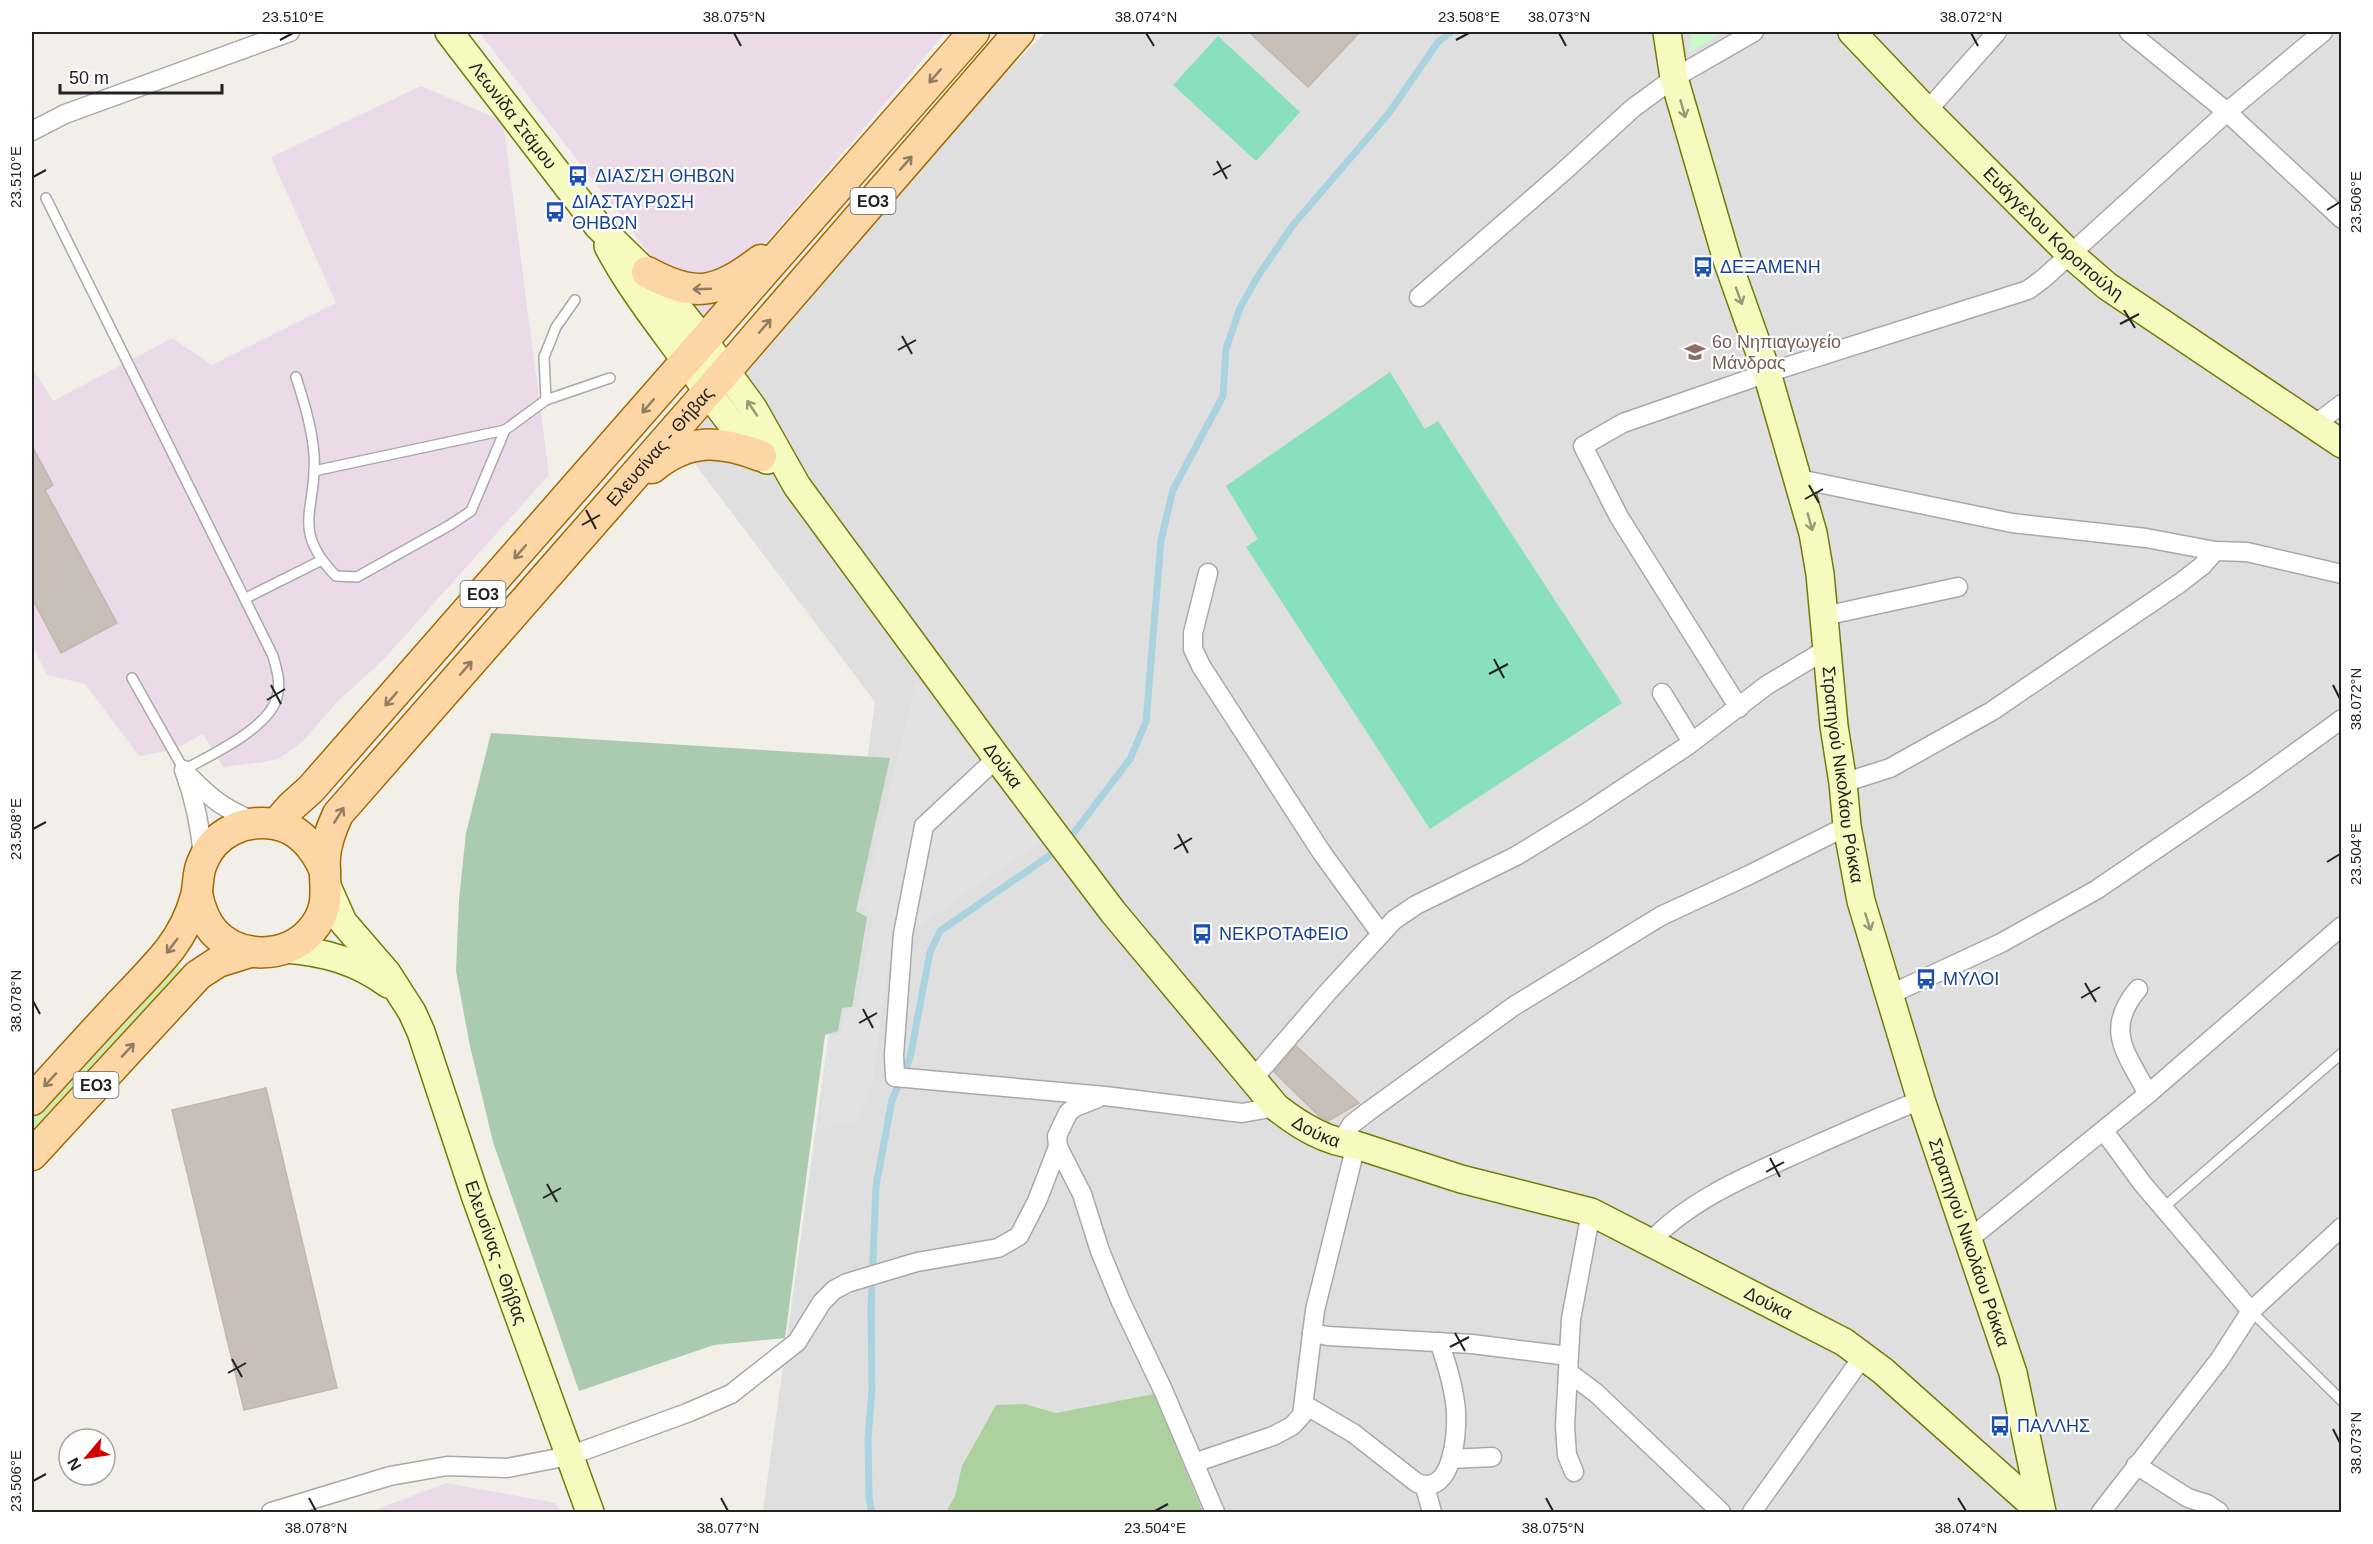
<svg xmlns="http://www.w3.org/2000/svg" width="2373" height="1544" font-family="Arial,sans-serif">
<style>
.residential{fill:#e0dfdf}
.industrial{fill:#ebdbe8}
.grass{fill:#cdebb0}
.forest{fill:#add19e}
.cemetery{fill:#aacbaf}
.park{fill:#c8facc}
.pitch{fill:#88e0be}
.parking{fill:#e2e2e2}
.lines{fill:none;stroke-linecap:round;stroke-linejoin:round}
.stream{stroke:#aad3df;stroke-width:7}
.building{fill:#c7bfb8;stroke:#c4b6ab;stroke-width:1.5}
.lane-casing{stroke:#a9a9a9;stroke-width:12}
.street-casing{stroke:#a9a9a9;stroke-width:21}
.secondary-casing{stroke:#707d05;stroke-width:30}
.primary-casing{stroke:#a06b00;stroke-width:33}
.lane{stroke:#fff;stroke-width:9}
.street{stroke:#fff;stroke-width:18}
.secondary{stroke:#f7fabf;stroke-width:27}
.primary{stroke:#fcd6a4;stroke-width:30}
.oneway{stroke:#8f7c63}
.oneway2{stroke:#979978}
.ticks{fill:none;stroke:#222;stroke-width:2}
.labels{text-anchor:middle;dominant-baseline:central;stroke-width:4.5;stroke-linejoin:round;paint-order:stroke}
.shield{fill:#fff;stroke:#646464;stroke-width:1.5}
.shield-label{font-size:16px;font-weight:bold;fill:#222}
.street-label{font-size:18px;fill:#222;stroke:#fff}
.transit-label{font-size:18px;fill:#164399;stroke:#fff;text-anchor:start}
.education-label{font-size:18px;fill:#785e54;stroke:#fff;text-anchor:start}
.neatline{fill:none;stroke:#222;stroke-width:2}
.ticks-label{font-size:15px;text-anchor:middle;fill:#222}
</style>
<rect width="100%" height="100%" fill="#f2efe9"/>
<path class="residential" d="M 1046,32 L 2341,32 L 2341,1512 L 763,1511 L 875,702 L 661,419 Z"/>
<g class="industrial">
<path d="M 479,32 L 946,32 L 700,320 Z"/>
<path d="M 421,86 L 503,121 L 549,475 L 383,660 L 337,702 L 303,741 L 290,751 L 278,759 L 264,762 L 223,767 L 203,734 L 173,750 L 139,756 L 85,684 L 47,675 L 32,645 L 32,367 L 53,401 L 172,338 L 212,365 L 336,303 L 271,157 Z"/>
<path d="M 446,1483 L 556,1503 L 560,1512 L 370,1512 Z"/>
</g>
<path class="grass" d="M 175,963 L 184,971 L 32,1138 L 32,1117 Z"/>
<path class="forest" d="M 1154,1394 L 1203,1512 L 946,1512 L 955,1496 L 962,1466 L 996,1405 L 1024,1404 L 1056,1413 Z"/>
<path class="cemetery" d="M 491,733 L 890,758 L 856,911 L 867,917 L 852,1007 L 842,1008 L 838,1031 L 825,1035 L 785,1338 L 714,1345 L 579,1391 L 493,1142 L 470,1046 L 456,971 L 459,899 L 466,833 Z"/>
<path class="park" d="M 1692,32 L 1723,32 L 1689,53 Z"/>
<g class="pitch">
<path d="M 1218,36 L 1300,112 L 1256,161 L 1173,85 Z"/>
<path d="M 1390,372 L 1425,429 L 1438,421 L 1622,703 L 1430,829 L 1246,547 L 1258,539 L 1226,486 Z"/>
</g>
<path class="parking" d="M 916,680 L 1041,842 L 912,930 L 894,927 L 872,1085 L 855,1123 L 820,1126 L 828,1040 L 840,1034 L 844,1013 L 857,1006 L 873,918 L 863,902 Z"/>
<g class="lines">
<g class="stream">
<path d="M 1073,834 L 1130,759 L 1146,722 L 1161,540 L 1173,490 L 1223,396 L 1226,349 L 1240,308 L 1258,276 L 1293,225 L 1389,113 L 1438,42 L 1451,32"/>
<path d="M 872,1512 L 869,1498 L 868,1438 L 872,1390 L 871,1309 L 876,1186 L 892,1100 L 910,1058 L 930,952 L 940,931 L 1049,856"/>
</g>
</g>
<g class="building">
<path d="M 1249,32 L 1360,32 L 1308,87 Z"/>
<path d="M 32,446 L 53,485 L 45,490 L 117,623 L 61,653 L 32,598 Z"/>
<path d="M 1296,1046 L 1359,1103 L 1328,1121 L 1320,1117 L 1274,1072 Z"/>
<path d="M 266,1088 L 337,1388 L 244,1410 L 172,1110 Z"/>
</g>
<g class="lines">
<g class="lane-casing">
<g id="lane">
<path d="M 46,198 L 273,656 C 277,670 281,683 277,697 C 270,728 210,755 184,770 L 132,678"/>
<path d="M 296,377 C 304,402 312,428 314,454 C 318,509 289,528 336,576 L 357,577 L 450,525 L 471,511 L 505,430 L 546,400 L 610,378"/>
<path d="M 546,400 L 544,357 L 556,327 L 575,300"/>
<path d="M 314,471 L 505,430"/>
<path d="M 246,598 L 320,561"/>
<path d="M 2163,1208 L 2342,1053"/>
<path d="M 2251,1311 L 2342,1401"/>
</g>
</g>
<g class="street-casing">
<g id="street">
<path d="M 2129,32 L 2227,112 L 2342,219"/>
<path d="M 1927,111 L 1997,32"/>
<path d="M 32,131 L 65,114 L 290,32"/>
<path d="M 1419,297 L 1563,172 L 1633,108 L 1674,78 L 1754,32"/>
<path d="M 2313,426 L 2342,404"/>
<path d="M 1799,479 L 2012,523 L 2146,538 L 2215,551 L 2247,552 L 2342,574"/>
<path d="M 1208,573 L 1193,633 L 1193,649 L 1201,666 L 1322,853 L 1381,934"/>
<path d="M 1824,616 L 1958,587"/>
<path d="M 1662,693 L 1692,742"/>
<path d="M 1739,708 L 1619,517 L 1583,446 L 1623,423 L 1767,373 L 2028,290 L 2044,278 L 2227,112 L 2323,32"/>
<path d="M 997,758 L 924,826 L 903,934 L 894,1055 L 895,1077 L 1105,1096 L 1242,1113 L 1276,1107"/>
<path d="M 184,770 C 195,800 201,828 203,859"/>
<path d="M 189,776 C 211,799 226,810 256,822"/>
<path d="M 1843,783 L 1890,768 L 1992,711 L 2180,583 L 2202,566 L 2215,551"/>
<path d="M 2138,989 C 2103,1030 2127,1054 2148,1094"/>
<path d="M 1891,994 L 2001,943 L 2096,890 L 2255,782 L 2342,719"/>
<path d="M 1252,1080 L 1327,993 L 1394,920 L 1416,905 L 1516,856 L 1583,815 L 1687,746 L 1767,685 L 1827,649"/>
<path d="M 1098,1098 L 1075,1107 L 1068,1113 L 1057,1136 L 1058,1147 L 1082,1194 L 1100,1251 L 1121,1302 L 1163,1390 L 1215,1512"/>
<path d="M 2104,1131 L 2142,1183 L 2251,1311"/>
<path d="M 1339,1144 L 1352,1124 L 1369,1111 L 1514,1006 L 1661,916 L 1749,875 L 1847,826"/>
<path d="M 1968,1240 L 2148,1094 L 2342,926"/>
<path d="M 1649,1243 C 1691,1198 1752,1174 1807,1149 C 1845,1132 1883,1115 1921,1100"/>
<path d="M 1312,1333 L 1328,1336 L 1472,1344 L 1568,1356"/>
<path d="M 1568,1372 L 1596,1393 L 1721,1512"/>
<path d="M 1305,1405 L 1353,1433 L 1417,1483 C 1453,1497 1457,1434 1456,1411 C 1454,1387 1447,1364 1439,1342"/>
<path d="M 1451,1459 L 1492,1457"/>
<path d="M 1194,1463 L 1273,1436 L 1292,1426 L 1302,1415 L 1315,1310 L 1356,1145"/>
<path d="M 2136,1465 L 2188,1498 L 2207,1504 L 2219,1512"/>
<path d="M 1574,1472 L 1567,1455 L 1565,1426 L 1571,1319 L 1591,1212"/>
<path d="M 1425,1487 L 1432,1512"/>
<path d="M 271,1512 L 390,1476 L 447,1466 L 507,1468 L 569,1456 L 687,1413 L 731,1394 L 797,1342 L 822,1302 L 834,1290 L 847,1283 L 917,1262 L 998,1248 L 1019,1236 L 1037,1201 L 1058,1147"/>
<path d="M 1752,1512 L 1864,1355"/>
<path d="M 2101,1512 L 2220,1359 L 2251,1311 L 2342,1227"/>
</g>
</g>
<g class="secondary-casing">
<g id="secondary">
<path id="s1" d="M 449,32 L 598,226 L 663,289 L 704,341 L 753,408 L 797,486 L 997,758 L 1113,912 L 1276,1107 C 1300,1126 1326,1142 1356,1145 L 1461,1179 L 1591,1212 L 1844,1342 L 1883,1371 L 2041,1512"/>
<path id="s2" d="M 1667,32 L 1674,78 L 1727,260 L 1767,373 L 1813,533 L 1820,574 L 1834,726 L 1843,783 L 1847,826 L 1861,901 L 1921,1100 L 2013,1373 L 2042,1512"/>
<path id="s3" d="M 1852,32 L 1927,111 L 2070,254 L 2107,286 L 2342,444"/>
<path d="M 608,246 C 630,288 660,325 688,364 C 712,397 735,434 767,460"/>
<path id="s4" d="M 327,886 L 343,922 L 387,973 L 412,1012 L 421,1032 L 476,1198 L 590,1512"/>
<path d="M 286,949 C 324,952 357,961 388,984"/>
</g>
</g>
<g class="primary-casing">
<g id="primary">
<path d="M 647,272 C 696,299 717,293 761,260"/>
<path d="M 652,468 C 688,438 719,440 761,456"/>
<path d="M 276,824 L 292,806 L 311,789 L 974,32"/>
<path id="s5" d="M 197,894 C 200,908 204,920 213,931 C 239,960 286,959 311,931 C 333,906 323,885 325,857 C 326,841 332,827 338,814 L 726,371 L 1019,32"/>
<path d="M 32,1100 C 60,1069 89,1037 118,1006 C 136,987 154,969 170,949 C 182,933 191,915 196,896 C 199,884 197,872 203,861 C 214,833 245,819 274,824 C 300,828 315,848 325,871"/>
<path d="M 32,1155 L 198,975 L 218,962 L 250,952"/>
</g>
</g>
<use href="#lane" class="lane"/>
<use href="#street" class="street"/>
<use href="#secondary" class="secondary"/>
<use href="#primary" class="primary"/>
</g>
<defs><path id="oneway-shaft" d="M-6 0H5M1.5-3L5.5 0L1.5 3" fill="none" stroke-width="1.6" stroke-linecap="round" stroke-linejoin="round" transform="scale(1.5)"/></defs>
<g class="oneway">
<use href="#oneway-shaft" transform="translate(935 76) rotate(131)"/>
<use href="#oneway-shaft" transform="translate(906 163) rotate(-49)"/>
<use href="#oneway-shaft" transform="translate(702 289) rotate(178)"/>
<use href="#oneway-shaft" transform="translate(765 326) rotate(-49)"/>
<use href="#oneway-shaft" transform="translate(648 406) rotate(131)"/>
<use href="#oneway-shaft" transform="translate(520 552) rotate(131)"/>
<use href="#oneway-shaft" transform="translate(466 668) rotate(-49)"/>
<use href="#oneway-shaft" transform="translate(391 699) rotate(131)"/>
<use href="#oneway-shaft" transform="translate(339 815) rotate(-58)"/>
<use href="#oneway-shaft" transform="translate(172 946) rotate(127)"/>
<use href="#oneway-shaft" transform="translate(128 1050) rotate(-47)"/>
<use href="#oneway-shaft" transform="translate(50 1080) rotate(133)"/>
</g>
<g class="oneway2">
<use href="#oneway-shaft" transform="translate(1683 109) rotate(74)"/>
<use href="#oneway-shaft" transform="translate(1739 296) rotate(70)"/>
<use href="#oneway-shaft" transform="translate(752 408) rotate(-124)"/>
<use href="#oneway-shaft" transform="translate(1810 522) rotate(75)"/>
<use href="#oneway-shaft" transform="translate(1868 922) rotate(72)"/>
</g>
<path class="ticks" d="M 734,33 L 741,46M 1146,33 L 1154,46M 1559,33 L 1566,46M 1971,33 L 1978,46M 280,40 L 293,33M 1456,40 L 1469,33M 1217,161 L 1227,179M 1213,175 L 1231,165M 33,177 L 46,170M 2327,210 L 2340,202M 2124,310 L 2135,328M 2120,324 L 2139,314M 902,336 L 912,354M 898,350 L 916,340M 1809,485 L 1819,503M 1805,499 L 1823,489M 586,510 L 596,529M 582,525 L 600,515M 1494,659 L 1504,678M 1489,674 L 1508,664M 271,685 L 281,704M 2333,685 L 2340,699M 267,700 L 285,689M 33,829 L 46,822M 1178,834 L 1188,853M 1174,849 L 1192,838M 2327,862 L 2340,854M 2085,983 L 2096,1002M 2081,998 L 2100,987M 33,1001 L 40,1014M 863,1009 L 873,1028M 859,1023 L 877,1013M 1770,1158 L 1780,1177M 1766,1172 L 1784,1162M 547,1184 L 557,1202M 543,1198 L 561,1188M 1455,1333 L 1465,1351M 1450,1347 L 1469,1337M 232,1359 L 242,1377M 228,1373 L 246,1363M 2333,1429 L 2340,1443M 33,1481 L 46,1474M 309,1498 L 316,1511M 721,1498 L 728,1511M 1546,1498 L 1553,1511M 1958,1498 L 1966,1511M 1155,1511 L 1168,1504"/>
<defs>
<g id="bus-bare" transform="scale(1.62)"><path d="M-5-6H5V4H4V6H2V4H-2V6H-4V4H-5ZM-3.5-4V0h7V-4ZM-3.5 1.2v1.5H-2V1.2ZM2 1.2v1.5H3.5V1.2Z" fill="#1a4fb4" stroke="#fff" stroke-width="2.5" paint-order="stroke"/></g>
<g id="school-bare" transform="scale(1.62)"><path d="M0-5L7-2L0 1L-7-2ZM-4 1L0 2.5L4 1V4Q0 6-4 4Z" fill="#8d6e63" stroke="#fff" stroke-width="2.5" paint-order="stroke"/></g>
</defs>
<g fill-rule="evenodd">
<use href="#bus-bare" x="578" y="176"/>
<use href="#bus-bare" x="555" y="212"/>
<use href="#bus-bare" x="1703" y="267"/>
<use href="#school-bare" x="1695" y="352"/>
<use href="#bus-bare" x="1202" y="934"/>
<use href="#bus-bare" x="1926" y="979"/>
<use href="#bus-bare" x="2000" y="1426"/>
</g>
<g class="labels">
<g class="shield">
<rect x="850.5" y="188" width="45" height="26" rx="4.5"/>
<rect x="460.5" y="581" width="45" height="26" rx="4.5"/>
<rect x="73.5" y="1072" width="45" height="26" rx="4.5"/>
</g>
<g class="shield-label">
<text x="873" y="201">ΕΟ3</text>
<text x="483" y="594">ΕΟ3</text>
<text x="96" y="1085">ΕΟ3</text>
</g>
<g class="street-label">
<text stroke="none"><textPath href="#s1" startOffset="105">Λεωνίδα Στάμου</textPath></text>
<text stroke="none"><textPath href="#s3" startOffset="285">Ευάγγελου Κοροπούλη</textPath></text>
<text stroke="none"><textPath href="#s5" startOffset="762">Ελευσίνας - Θήβας</textPath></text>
<text stroke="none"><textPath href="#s1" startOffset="921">Δούκα</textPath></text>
<text stroke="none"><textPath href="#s2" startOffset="766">Στρατηγού Νικολάου Ρόκκα</textPath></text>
<text stroke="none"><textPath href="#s1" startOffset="1406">Δούκα</textPath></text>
<text stroke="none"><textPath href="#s2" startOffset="1252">Στρατηγού Νικολάου Ρόκκα</textPath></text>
<text stroke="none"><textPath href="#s4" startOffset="408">Ελευσίνας - Θήβας</textPath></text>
<text stroke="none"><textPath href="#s1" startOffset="1892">Δούκα</textPath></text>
</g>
<g class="transit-label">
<text x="595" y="176">ΔΙΑΣ/ΣΗ ΘΗΒΩΝ</text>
<text x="572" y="202">ΔΙΑΣΤΑΥΡΩΣΗ<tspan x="572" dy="21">ΘΗΒΩΝ</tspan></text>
<text x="1720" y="267">ΔΕΞΑΜΕΝΗ</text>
<text x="1219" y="934">ΝΕΚΡΟΤΑΦΕΙΟ</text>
<text x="1943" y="979">ΜΥΛΟΙ</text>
<text x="2017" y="1426">ΠΑΛΛΗΣ</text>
</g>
<g class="education-label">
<text x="1712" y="342">6ο Νηπιαγωγείο<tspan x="1712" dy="21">Μάνδρας</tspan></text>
</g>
</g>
<rect width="2373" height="1544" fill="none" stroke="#ffffff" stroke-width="66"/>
<g transform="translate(87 1457) rotate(241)"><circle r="28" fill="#ffffff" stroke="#a7a7a7" stroke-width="1.5"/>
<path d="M0-4.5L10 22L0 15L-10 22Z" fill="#d40000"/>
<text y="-9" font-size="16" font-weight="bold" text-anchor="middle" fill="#222222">N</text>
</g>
<path d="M60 84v9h162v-9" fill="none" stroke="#222222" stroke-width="3"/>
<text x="69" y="84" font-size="18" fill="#222222" stroke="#ffffff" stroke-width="4.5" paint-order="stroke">50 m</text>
<rect x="33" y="33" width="2307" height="1478" class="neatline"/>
<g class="ticks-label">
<text x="293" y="22">23.510°E</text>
<text x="734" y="22">38.075°N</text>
<text x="1146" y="22">38.074°N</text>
<text x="1469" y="22">23.508°E</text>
<text x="1559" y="22">38.073°N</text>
<text x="1971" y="22">38.072°N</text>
<text transform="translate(16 177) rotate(-90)" y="5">23.510°E</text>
<text transform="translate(2356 202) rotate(-90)" y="5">23.506°E</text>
<text transform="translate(2356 699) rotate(-90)" y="5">38.072°N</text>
<text transform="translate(16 829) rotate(-90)" y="5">23.508°E</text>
<text transform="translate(2356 854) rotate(-90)" y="5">23.504°E</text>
<text transform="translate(16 1001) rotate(-90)" y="5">38.078°N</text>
<text transform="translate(2356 1443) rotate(-90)" y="5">38.073°N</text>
<text transform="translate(16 1481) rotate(-90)" y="5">23.506°E</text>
<text x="316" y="1533">38.078°N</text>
<text x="728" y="1533">38.077°N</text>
<text x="1155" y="1533">23.504°E</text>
<text x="1553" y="1533">38.075°N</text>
<text x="1966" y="1533">38.074°N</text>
</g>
</svg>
